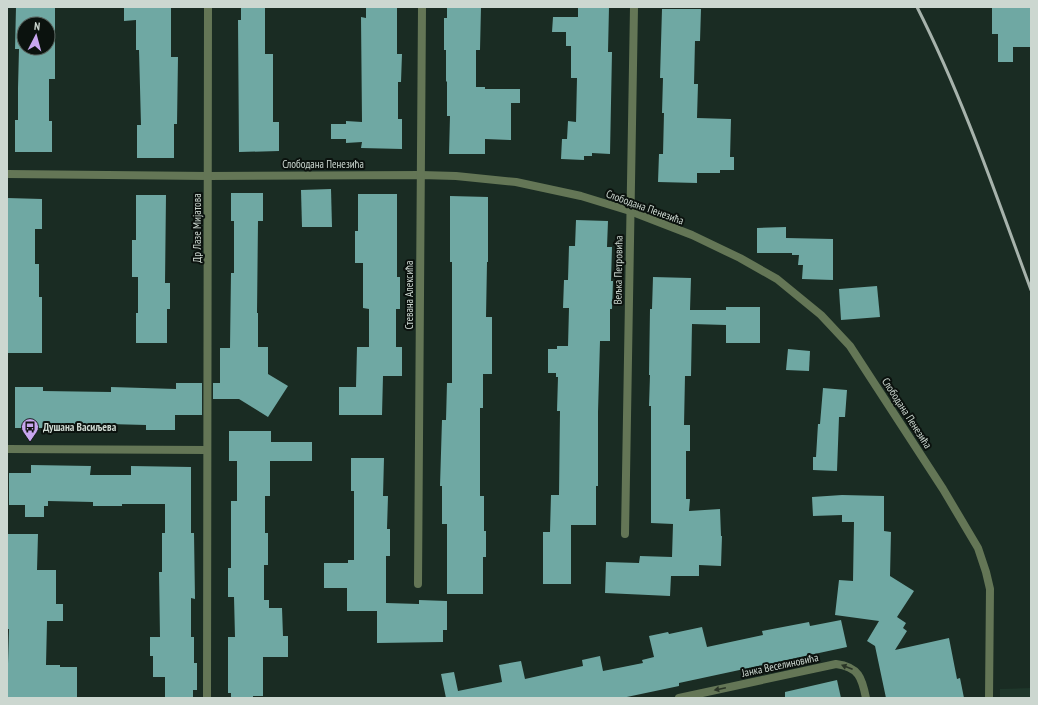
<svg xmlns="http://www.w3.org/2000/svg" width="1038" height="705" font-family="'PT Sans Narrow',sans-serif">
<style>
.built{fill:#1f372b}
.building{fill:#6fa8a3;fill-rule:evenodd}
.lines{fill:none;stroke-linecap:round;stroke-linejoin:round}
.minor{stroke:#647656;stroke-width:8}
.rail{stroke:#a7b3ac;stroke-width:3}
.oneway{fill:#2a3527}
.labels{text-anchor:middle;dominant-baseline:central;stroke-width:4;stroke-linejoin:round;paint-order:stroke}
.street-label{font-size:11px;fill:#ccd7d0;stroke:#0b120e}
.poi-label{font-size:11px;font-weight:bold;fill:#ccd7d0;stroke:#0b120e;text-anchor:start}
</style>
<rect width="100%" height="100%" fill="#1a2c23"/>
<path class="built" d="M 1031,688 L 1031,698 L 1000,698 L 1000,689 Z"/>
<g class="building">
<path d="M 16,7 L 55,7 L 55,79 L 49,79 L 49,121 L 52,121 L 52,152 L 15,152 L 15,120 L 18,120 L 18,88 L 19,49 L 15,49 ZM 24,24 L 48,24 L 48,48 L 24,48 Z"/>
<path d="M 124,7 L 171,7 L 171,57 L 178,57 L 177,124 L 174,124 L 174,158 L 137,158 L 137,125 L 141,125 L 139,50 L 136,50 L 136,20 L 124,21 Z"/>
<path d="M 241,7 L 265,7 L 265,54 L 273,54 L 273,122 L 279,122 L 279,151 L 239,152 L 238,20 L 241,20 Z"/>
<path d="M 366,7 L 397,7 L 397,54 L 402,54 L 401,82 L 398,82 L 398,119 L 402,119 L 402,149 L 361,148 L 362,142 L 346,143 L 346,139 L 331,139 L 331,124 L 346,124 L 346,121 L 362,122 L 361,17 L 366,18 Z"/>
<path d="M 447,7 L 481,7 L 480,50 L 476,50 L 476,87 L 485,87 L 485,89 L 520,89 L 520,103 L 511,103 L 511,140 L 485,139 L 485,154 L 449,154 L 450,116 L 447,116 L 447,82 L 446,81 L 446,50 L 444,50 L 444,18 L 447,18 Z"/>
<path d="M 578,7 L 609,7 L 608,52 L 612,52 L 610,154 L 592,153 L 592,156 L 584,156 L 584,160 L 561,159 L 562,139 L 567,139 L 568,121 L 576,122 L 577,78 L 571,78 L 571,46 L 566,46 L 566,32 L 552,32 L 553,17 L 578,17 Z"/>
<path d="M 992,7 L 1031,7 L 1031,47 L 1013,47 L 1013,62 L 998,62 L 998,34 L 992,34 Z"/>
<path d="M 662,9 L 701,9 L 700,41 L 695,41 L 694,84 L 698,84 L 697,118 L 731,119 L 730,157 L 734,157 L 734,170 L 720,170 L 720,173 L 697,173 L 697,183 L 658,182 L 659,154 L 663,154 L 664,113 L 662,113 L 663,78 L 660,78 Z"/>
<path d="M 331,189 L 332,227 L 302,227 L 301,190 Z"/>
<path d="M 231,193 L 263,193 L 263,221 L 258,221 L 257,313 L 258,313 L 258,347 L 268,347 L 268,374 L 288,386 L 268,417 L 239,399 L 213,399 L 213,383 L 220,383 L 220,348 L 230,348 L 231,273 L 234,273 L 234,221 L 231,221 Z"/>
<path d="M 358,194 L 397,194 L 397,277 L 400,277 L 400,309 L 396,309 L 396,347 L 402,347 L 402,376 L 383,376 L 382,415 L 339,415 L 339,387 L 356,387 L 357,347 L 369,347 L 369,309 L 363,308 L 363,263 L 355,263 L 355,231 L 358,231 Z"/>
<path d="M 136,195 L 166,195 L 165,283 L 170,283 L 170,309 L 167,309 L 167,343 L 136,343 L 136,313 L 138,313 L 138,277 L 132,277 L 132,240 L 136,240 Z"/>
<path d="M 450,196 L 488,197 L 488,262 L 487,262 L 486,317 L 492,317 L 492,374 L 483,374 L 483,408 L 480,408 L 480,496 L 484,496 L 484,531 L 486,531 L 486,557 L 483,557 L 483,594 L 447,594 L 447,524 L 442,524 L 442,486 L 440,486 L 442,420 L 446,420 L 447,383 L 452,383 L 452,262 L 450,262 Z"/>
<path d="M 7,198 L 42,199 L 42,229 L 35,229 L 35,264 L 39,264 L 39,297 L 42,297 L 42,353 L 7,353 Z"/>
<path d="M 576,220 L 608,221 L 607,247 L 612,247 L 611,281 L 613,281 L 612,309 L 610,309 L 610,341 L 600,341 L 598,412 L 598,486 L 596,486 L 596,525 L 571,525 L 571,584 L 543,584 L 543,532 L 550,532 L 551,495 L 559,495 L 560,411 L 557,411 L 558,377 L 556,377 L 556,373 L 548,373 L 548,349 L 557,349 L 557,346 L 568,346 L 569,308 L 563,308 L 564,280 L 568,280 L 569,246 L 575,246 Z"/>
<path d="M 786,227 L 786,238 L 833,239 L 833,280 L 802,279 L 803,265 L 798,265 L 799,255 L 792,255 L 792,253 L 757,253 L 757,228 Z"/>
<path d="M 653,277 L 691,278 L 690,310 L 726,310 L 726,307 L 760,307 L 760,343 L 726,343 L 726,325 L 692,324 L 691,376 L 685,376 L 684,425 L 690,425 L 690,451 L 686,451 L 686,499 L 690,499 L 689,511 L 720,509 L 721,536 L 722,536 L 721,566 L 699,565 L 699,576 L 671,576 L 670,596 L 605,593 L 606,562 L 639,563 L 640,556 L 672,557 L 673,524 L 651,523 L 651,406 L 649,406 L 650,375 L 649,375 L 650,309 L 652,309 Z"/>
<path d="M 877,286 L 880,317 L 841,320 L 839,289 Z"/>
<path d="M 788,349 L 810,351 L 809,371 L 786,370 Z"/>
<path d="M 176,383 L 202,383 L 202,415 L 175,415 L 175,430 L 146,430 L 146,425 L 108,424 L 108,427 L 76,427 L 76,425 L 43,425 L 43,428 L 15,428 L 15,387 L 43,387 L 43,391 L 111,392 L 111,387 L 176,389 Z"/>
<path d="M 823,388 L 847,390 L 845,417 L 839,417 L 837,471 L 813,470 L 813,457 L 816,457 L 818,424 L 820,424 Z"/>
<path d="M 229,431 L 271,431 L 271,442 L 312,442 L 312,461 L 270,461 L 270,496 L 265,496 L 265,533 L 268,533 L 268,565 L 264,565 L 264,600 L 269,600 L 269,608 L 282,608 L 283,636 L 288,636 L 288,657 L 263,657 L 263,696 L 253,696 L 253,698 L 231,698 L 231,693 L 228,693 L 228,637 L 235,637 L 234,597 L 228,597 L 228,568 L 231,568 L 231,501 L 237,501 L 237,461 L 229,461 Z"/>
<path d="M 351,458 L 384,458 L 383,496 L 388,496 L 387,529 L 390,529 L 390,556 L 386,556 L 386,603 L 419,604 L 419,600 L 447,601 L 447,630 L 443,630 L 443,642 L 377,643 L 377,611 L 347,611 L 347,588 L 324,588 L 324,563 L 348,563 L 348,560 L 354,560 L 354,491 L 351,491 Z"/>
<path d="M 31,465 L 91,466 L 90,475 L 131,475 L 131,466 L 191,467 L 191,533 L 194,533 L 195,599 L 191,598 L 191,637 L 194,637 L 194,663 L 197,663 L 197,690 L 193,690 L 193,698 L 165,698 L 165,677 L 153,677 L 153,656 L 150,656 L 150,637 L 160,637 L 159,572 L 162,572 L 162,533 L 165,533 L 165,504 L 122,504 L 122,506 L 93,506 L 93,502 L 48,501 L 48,506 L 44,506 L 44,517 L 25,517 L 25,505 L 9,505 L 9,473 L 31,473 Z"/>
<path d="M 842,495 L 884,496 L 884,531 L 891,532 L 890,576 L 914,591 L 897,617 L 906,623 L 903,628 L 907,631 L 895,650 L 949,638 L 957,679 L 960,678 L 964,698 L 886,698 L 875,646 L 867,641 L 879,621 L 835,615 L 839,580 L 853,581 L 854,522 L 842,522 L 842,515 L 813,516 L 812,497 Z"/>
<path d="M 7,534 L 38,534 L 37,570 L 56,570 L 56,604 L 63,604 L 63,621 L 47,621 L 46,665 L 60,665 L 60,667 L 77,667 L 77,698 L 7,698 L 9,629 L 7,629 Z"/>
<path d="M 841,620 L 847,647 L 679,683 L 679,686 L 622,698 L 446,698 L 441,674 L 454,672 L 458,691 L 502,682 L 499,665 L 521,661 L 525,679 L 583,666 L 582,660 L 600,656 L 603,671 L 643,663 L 642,660 L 654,657 L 649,636 L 668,632 L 669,634 L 702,627 L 707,647 L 763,635 L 762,631 L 809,622 L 810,626 Z"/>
<path d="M 837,680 L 841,698 L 785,698 L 785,692 Z"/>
</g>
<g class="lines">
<g class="minor">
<path d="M 7,174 L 208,176 L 421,175 L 456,176 L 516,182 L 581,196 L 630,211 L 692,235 L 740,258 L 777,279 L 821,315 L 850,346 L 943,489 L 978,548 L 986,572 L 990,589 L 989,698"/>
<path d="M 7,449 L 207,450"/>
<path d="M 625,534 L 634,7"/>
<path d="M 418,584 L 422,7"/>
<path d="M 207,698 L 208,7"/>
<path d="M 679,698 L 836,664 C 859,667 862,678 866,698"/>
</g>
<path class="rail" d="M 917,7 C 963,98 996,195 1031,290"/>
</g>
<defs><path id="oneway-solid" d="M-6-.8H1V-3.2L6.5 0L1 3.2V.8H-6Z"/></defs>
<g class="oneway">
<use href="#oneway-solid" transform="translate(847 667) rotate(-159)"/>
<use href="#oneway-solid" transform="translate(720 689) rotate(168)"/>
</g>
<defs>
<g id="bus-pin" transform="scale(0.9)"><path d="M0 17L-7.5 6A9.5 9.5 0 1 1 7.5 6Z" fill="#c8a6ef" stroke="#0b120e"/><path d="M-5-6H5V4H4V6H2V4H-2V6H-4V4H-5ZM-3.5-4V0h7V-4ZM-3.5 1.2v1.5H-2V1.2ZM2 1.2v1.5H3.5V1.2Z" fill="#111"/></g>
</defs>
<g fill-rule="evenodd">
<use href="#bus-pin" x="30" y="427"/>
</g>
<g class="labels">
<g class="street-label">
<text x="323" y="164">Слободана Пенезића</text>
<text transform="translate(645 207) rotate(20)">Слободана Пенезића</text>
<text transform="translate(197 228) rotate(-90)">Др Лазе Мијатова</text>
<text transform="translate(618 270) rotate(-89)">Вељка Петровића</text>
<text transform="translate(409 295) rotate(-90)">Стевана Алексића</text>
<text transform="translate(907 413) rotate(57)">Слободана Пенезића</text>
<text transform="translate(780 665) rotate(-12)">Јанка Веселиновића</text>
</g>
<g class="poi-label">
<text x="43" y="427">Душана Васиљева</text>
</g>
</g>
<rect width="1038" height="705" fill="none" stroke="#ccd7d0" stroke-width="16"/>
<g transform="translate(36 36) rotate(6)"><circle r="19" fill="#0b120e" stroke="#58615c"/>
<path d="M0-3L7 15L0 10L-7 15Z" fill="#c8a6ef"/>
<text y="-6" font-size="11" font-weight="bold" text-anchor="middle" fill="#ccd7d0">N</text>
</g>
</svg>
